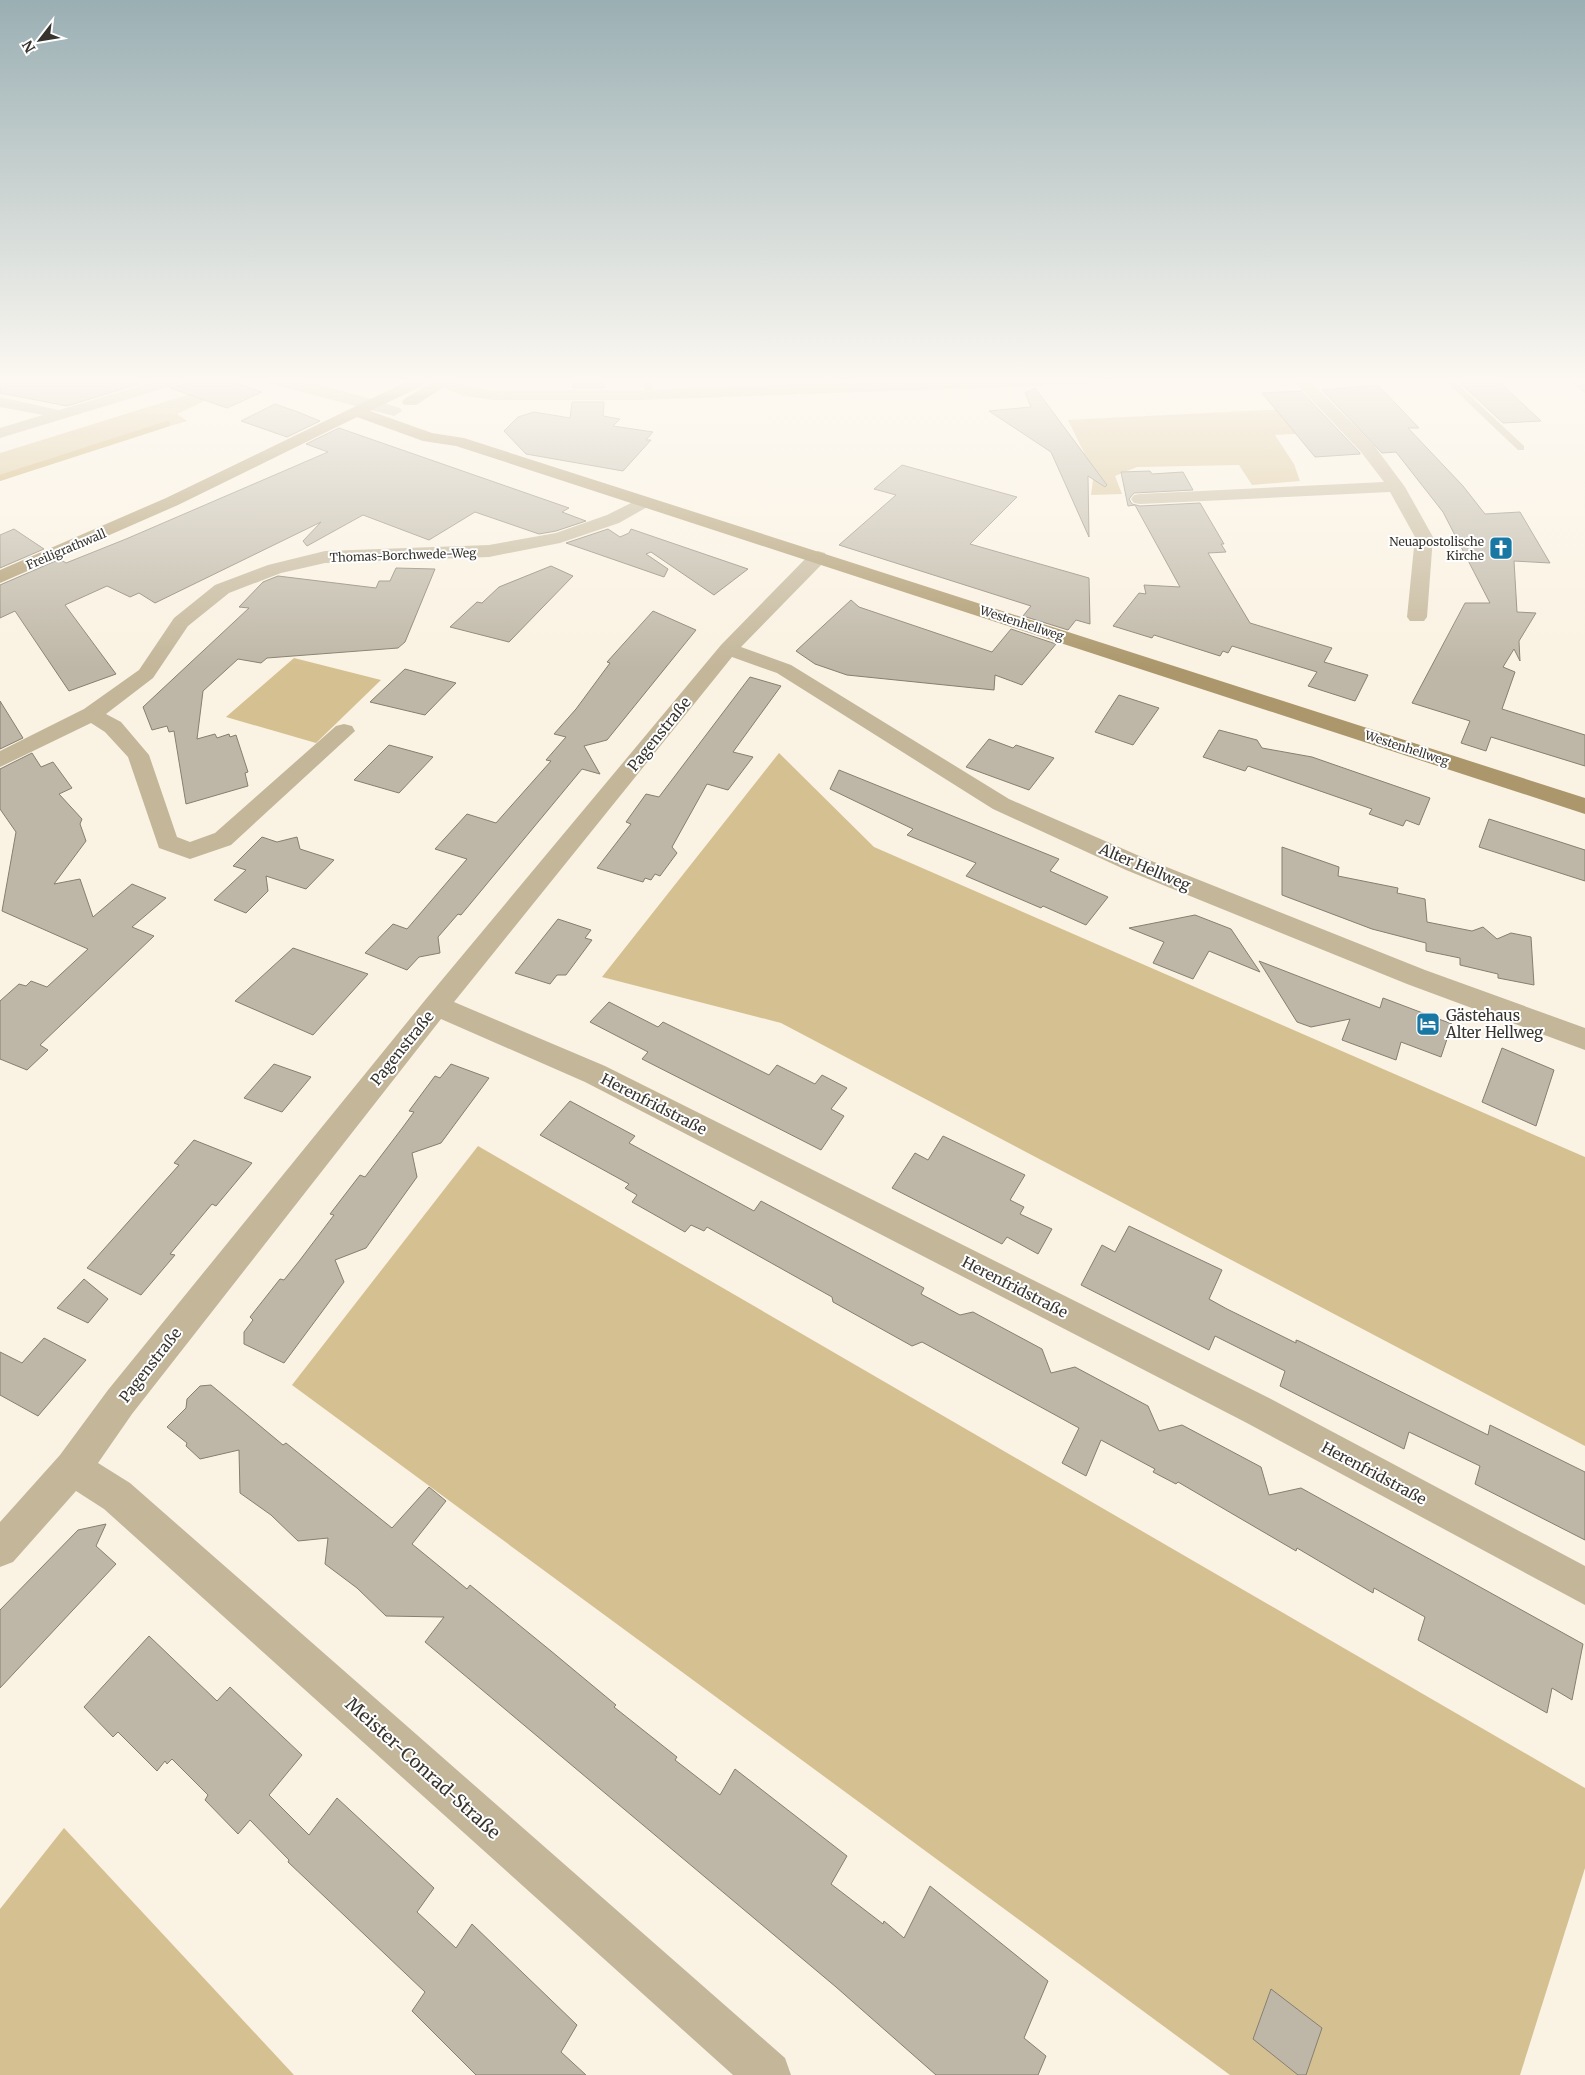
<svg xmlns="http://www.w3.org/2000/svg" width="1585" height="2075" font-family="Merriweather,serif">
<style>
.green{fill:#d5c091}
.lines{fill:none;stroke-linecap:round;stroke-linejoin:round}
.stream{stroke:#c5a763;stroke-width:6}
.building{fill:#beb7a7;stroke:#867f70}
.lane{fill:#c3b699;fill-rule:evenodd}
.street{fill:#c3b699;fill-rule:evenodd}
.secondary{fill:#ab976b;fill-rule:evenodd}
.labels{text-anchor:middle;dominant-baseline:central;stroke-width:4;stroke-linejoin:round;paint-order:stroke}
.far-poi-label{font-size:12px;fill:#37342e;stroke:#fff;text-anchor:end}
.far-street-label{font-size:12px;fill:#37342e;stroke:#fff}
.street-label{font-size:15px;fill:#37342e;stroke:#fff}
.poi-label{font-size:15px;fill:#37342e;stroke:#fff;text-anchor:start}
.near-street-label{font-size:18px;fill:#37342e;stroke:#fff}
</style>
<rect width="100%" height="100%" fill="#faf2e2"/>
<g class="green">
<path d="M 229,382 L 240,384 L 177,414 L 187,421 L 115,442 L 0,481 L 0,453 Z"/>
<path d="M 1309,408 L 1333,432 L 1275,435 L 1294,464 L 1300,481 L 1252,485 L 1239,465 L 1137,467 L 1115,476 L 1122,494 L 1091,495 L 1094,473 L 1068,420 Z"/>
<path d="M 294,658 L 381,680 L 316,743 L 226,717 Z"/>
<path d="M 779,753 L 874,847 L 1585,1157 L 1585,1446 L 781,1023 L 602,977 Z"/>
<path d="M 478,1146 L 1585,1788 L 1585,1868 L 1520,2075 L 1230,2075 L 292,1385 Z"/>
<path d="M 64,1828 L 294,2075 L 0,2075 L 0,1909 Z"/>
</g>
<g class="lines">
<path class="stream" d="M 0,478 L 167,424"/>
</g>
<g class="building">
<path d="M 0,378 L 138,378 L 139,384 L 67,406 L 0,393 Z"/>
<path d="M 193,378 L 222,378 L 262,392 L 227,408 L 170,388 L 189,383 Z"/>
<path d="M 574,378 L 605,378 L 604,388 L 573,388 Z"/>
<path d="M 1496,379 L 1541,421 L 1503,423 L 1458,381 Z"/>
<path d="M 1378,385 L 1419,428 L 1408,428 L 1463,486 L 1485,514 L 1520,512 L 1550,563 L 1514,561 L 1517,612 L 1536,613 L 1519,641 L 1520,661 L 1514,649 L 1503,667 L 1515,672 L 1502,709 L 1585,735 L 1585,766 L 1491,737 L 1486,751 L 1461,743 L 1470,721 L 1412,703 L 1465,603 L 1490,603 L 1443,512 L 1396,452 L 1382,453 L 1322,390 Z"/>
<path d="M 1035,388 L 1107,485 L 1105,487 L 1088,476 L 1089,537 L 1051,452 L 989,411 L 1031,407 L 1025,393 Z"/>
<path d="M 1301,391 L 1360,453 L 1360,454 L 1315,457 L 1262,393 Z"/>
<path d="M 572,402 L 604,402 L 603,416 L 620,419 L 613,426 L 653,432 L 646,440 L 651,440 L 623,471 L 526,454 L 504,431 L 518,417 L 534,412 L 570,418 Z"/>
<path d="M 275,404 L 298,412 L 320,421 L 287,437 L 241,421 Z"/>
<path d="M 339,428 L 569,508 L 562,512 L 586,521 L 556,531 L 539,534 L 475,512 L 429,540 L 363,515 L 307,546 L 303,541 L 321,522 L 155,603 L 139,593 L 130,597 L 107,586 L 65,605 L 116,674 L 69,691 L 15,611 L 0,618 L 0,585 L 60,559 L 66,563 L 126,539 L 328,452 L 306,444 Z"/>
<path d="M 902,465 L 1017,497 L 970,544 L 1089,578 L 1090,624 L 1076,620 L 1068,630 L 1023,616 L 1031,606 L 839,545 L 896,495 L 874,489 Z"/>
<path d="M 1150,471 L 1152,474 L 1183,472 L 1193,490 L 1134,493 L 1129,499 L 1132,504 L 1140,506 L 1200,503 L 1224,544 L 1221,544 L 1226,552 L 1208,553 L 1250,623 L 1332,648 L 1324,662 L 1368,675 L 1355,701 L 1308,686 L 1317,672 L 1232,646 L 1228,653 L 1223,651 L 1220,656 L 1154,635 L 1152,638 L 1113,626 L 1139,593 L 1146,594 L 1144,585 L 1180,587 L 1135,505 L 1128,506 L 1121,472 Z"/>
<path d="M 14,529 L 44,549 L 0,568 L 0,535 Z"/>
<path d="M 608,529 L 620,537 L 629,533 L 631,529 L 748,569 L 714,595 L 651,552 L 646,554 L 668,569 L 664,577 L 566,543 Z"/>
<path d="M 551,566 L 573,576 L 509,642 L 450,627 L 477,602 L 482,603 L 499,587 Z"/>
<path d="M 396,568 L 435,569 L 405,642 L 398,648 L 267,658 L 261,663 L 238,659 L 203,691 L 197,739 L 215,734 L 217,738 L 229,734 L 230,737 L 236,735 L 248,772 L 245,773 L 248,786 L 186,804 L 174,731 L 169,732 L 167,726 L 152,730 L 143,707 L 249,608 L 239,607 L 263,582 L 278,576 L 376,588 L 379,581 L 390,581 Z"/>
<path d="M 851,600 L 859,607 L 992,652 L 1011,629 L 1056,644 L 1022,685 L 995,675 L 994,690 L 847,675 L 815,664 L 796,651 Z"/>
<path d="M 653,611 L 696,630 L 607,740 L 584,746 L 600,774 L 582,769 L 461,915 L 458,914 L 438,937 L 440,953 L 419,957 L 407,970 L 365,953 L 393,924 L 407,929 L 467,859 L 435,849 L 467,814 L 496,823 L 551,761 L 546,760 L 566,737 L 554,734 L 576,709 L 610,663 L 607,662 Z"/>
<path d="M 405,669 L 456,683 L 425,715 L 370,702 Z"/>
<path d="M 750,677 L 781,686 L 733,752 L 753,757 L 728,790 L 707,784 L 672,847 L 677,853 L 660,876 L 655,874 L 651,880 L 645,878 L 643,882 L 597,868 L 631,824 L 626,822 L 646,794 L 659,797 Z"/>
<path d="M 1119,695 L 1159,708 L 1133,745 L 1095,732 Z"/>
<path d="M 0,701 L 23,738 L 0,749 Z"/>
<path d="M 1219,730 L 1257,740 L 1262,748 L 1312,757 L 1430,798 L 1419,825 L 1406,820 L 1403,826 L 1369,814 L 1372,809 L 1248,766 L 1245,771 L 1203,757 Z"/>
<path d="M 989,739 L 1013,748 L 1016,745 L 1054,758 L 1029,790 L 966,767 Z"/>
<path d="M 389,745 L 433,757 L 399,793 L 354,780 Z"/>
<path d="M 32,753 L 41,767 L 53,762 L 72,788 L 59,794 L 82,819 L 80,824 L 86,841 L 54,884 L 80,879 L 93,917 L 132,884 L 166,898 L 132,927 L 154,936 L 40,1045 L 48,1050 L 27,1070 L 0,1059 L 0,1001 L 19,984 L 26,986 L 31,981 L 47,987 L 88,949 L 2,911 L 16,832 L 0,809 L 0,769 Z"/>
<path d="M 839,770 L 1059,859 L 1050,871 L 1108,897 L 1086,925 L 1043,906 L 1041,908 L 966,876 L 976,863 L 907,835 L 913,829 L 830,789 Z"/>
<path d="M 1489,819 L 1585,850 L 1585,881 L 1479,847 Z"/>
<path d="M 262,837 L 277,842 L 297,837 L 300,849 L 334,860 L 306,889 L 266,876 L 268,891 L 246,913 L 214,900 L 246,870 L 233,866 Z"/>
<path d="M 1282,847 L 1339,867 L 1338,876 L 1398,888 L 1397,893 L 1425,899 L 1427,922 L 1472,931 L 1483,927 L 1497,939 L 1511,933 L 1531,937 L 1534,985 L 1498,978 L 1498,974 L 1460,965 L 1460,958 L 1426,951 L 1426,943 L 1372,929 L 1282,895 Z"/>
<path d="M 1195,915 L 1231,929 L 1260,972 L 1209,951 L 1193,979 L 1153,963 L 1164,942 L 1129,928 Z"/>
<path d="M 558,919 L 591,930 L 585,938 L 592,940 L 566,975 L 557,975 L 550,984 L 515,973 Z"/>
<path d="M 293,948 L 368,974 L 313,1035 L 235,1001 Z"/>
<path d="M 1259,961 L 1380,1008 L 1383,998 L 1452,1024 L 1441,1057 L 1401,1042 L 1396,1060 L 1342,1040 L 1350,1019 L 1311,1027 L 1297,1022 Z"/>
<path d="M 609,1002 L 658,1027 L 663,1022 L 769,1075 L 777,1065 L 815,1084 L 822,1075 L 847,1088 L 831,1109 L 844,1116 L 821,1150 L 642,1059 L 648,1052 L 590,1022 Z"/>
<path d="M 1502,1048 L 1554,1070 L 1536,1126 L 1482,1102 Z"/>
<path d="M 274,1064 L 311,1077 L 282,1112 L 244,1098 Z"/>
<path d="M 451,1064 L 489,1078 L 441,1143 L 412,1153 L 417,1177 L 366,1248 L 335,1260 L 344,1282 L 284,1363 L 244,1344 L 244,1332 L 253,1320 L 250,1317 L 280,1279 L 284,1280 L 300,1260 L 334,1215 L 330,1214 L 360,1175 L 365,1177 L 403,1127 L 414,1112 L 409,1111 L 435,1076 L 440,1078 Z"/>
<path d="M 570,1101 L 635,1136 L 629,1143 L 754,1211 L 761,1201 L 924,1288 L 921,1294 L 960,1315 L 973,1312 L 1042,1349 L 1051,1373 L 1075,1367 L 1148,1406 L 1159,1431 L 1182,1425 L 1261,1467 L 1269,1495 L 1301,1488 L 1583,1644 L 1572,1700 L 1552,1688 L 1547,1713 L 1418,1640 L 1425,1617 L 1374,1588 L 1373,1593 L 1297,1548 L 1296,1551 L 1178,1482 L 1176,1484 L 1153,1472 L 1155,1469 L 1101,1440 L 1086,1476 L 1062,1463 L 1079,1428 L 922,1342 L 912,1346 L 833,1302 L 832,1297 L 707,1227 L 704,1231 L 691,1225 L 685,1232 L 632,1202 L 637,1195 L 625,1188 L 629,1184 L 540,1135 Z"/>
<path d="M 943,1136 L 1025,1175 L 1010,1200 L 1024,1207 L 1020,1214 L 1052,1229 L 1038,1254 L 1007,1237 L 1002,1244 L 892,1188 L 915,1153 L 928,1160 Z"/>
<path d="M 194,1140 L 252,1163 L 216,1206 L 212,1204 L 170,1254 L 175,1255 L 141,1295 L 87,1268 L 179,1165 L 174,1163 Z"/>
<path d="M 1129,1226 L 1222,1270 L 1209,1299 L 1227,1309 L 1296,1343 L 1296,1340 L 1299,1341 L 1488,1435 L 1490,1425 L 1585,1472 L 1585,1540 L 1475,1484 L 1480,1466 L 1409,1432 L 1404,1449 L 1280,1386 L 1285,1371 L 1215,1336 L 1209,1350 L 1081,1285 L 1102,1245 L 1115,1252 Z"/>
<path d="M 84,1279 L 108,1299 L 88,1323 L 57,1308 Z"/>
<path d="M 44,1338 L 86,1360 L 38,1416 L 0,1395 L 0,1352 L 22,1363 Z"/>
<path d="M 211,1385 L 283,1445 L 286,1443 L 392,1528 L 429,1487 L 446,1501 L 412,1544 L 467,1589 L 470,1585 L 551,1651 L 616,1705 L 614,1707 L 677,1757 L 675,1760 L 720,1795 L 735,1769 L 847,1856 L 831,1884 L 883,1924 L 884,1921 L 904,1938 L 930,1886 L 1048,1981 L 1024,2038 L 1046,2056 L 1038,2075 L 936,2075 L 836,1987 L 425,1642 L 444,1617 L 386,1616 L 357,1588 L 325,1564 L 328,1538 L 298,1541 L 271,1515 L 240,1493 L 239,1450 L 200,1459 L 186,1446 L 187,1443 L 167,1427 L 186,1408 L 187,1399 L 200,1386 Z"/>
<path d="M 106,1524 L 96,1546 L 116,1564 L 0,1688 L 0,1610 L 78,1530 Z"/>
<path d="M 149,1636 L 217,1701 L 230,1687 L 302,1755 L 269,1795 L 309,1835 L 337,1798 L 434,1888 L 417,1912 L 456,1948 L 472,1924 L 577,2025 L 561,2052 L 586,2075 L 476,2075 L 412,2011 L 425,1992 L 288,1862 L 289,1860 L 250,1820 L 238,1834 L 205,1800 L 208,1795 L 172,1759 L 167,1764 L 165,1761 L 157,1771 L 118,1732 L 113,1737 L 84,1707 Z"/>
<path d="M 1271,1989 L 1322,2028 L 1306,2075 L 1298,2075 L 1253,2039 Z"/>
</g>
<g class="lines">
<g class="lane">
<path d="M 644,378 L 654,378 L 652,397 L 644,395 Z"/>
<path d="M 1442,378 L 1451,378 L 1524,446 L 1524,450 L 1518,450 Z"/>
<path d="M 1566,378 L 1576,378 L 1585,385 L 1585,393 Z"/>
</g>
<g class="street">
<path d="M 168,378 L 191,378 L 188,381 L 0,438 L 0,428 L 43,415 L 0,407 L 0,397 L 59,410 Z"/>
<path d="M 257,378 C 294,375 363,396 400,408 L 402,411 L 394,416 L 260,381 Z"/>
<path d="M 444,378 L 467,387 L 493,390 L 640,390 L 994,378 L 1120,378 L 1112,383 L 640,400 L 493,400 L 464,396 L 439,386 L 436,383 L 439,380 Z"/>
<path d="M 1291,378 L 1307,378 L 1373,444 L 1405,487 L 1433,537 L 1427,617 L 1424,621 L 1410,621 L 1407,617 L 1415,537 L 1390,492 L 1140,504 L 1134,503 L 1131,499 L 1134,495 L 1140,494 L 1384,482 L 1361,452 Z"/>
<path d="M 643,497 L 649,498 L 652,502 L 649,506 L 619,523 L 560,543 L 489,557 L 325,563 L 281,573 L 229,593 L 188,626 L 153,678 L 106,714 L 121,722 L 149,755 L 177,837 L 190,842 L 215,833 L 336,726 L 344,724 L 352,726 L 355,731 L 231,845 L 190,859 L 159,848 L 128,757 L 105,732 L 91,723 L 0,767 L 0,751 L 84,709 L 139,670 L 174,618 L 215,585 L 268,565 L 325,551 L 489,545 L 556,533 L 607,515 Z"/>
<path d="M 818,551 L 825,553 L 827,557 L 825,561 L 741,647 L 791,665 L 1009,799 L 1144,858 L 1425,970 L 1585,1028 L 1585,1050 L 1407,984 L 1126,870 L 993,809 L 777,673 L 732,657 L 454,1002 L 605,1066 L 1269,1398 L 1585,1566 L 1585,1605 L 1245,1422 L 585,1082 L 441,1019 L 132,1414 L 98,1463 L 130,1483 L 785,2058 L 791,2075 L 733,2075 L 104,1509 L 76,1491 L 13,1562 L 0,1567 L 0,1522 L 60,1455 L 108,1390 L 426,999 L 721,645 L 811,553 Z"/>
</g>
<g class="secondary">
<path d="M 414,378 L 433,378 L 420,387 L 370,411 L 432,433 L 464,438 L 1585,798 L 1585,814 L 456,446 L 423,441 L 357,417 L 178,505 L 0,583 L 0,570 L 166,498 Z"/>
<path d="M 440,378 L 458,378 L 416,405 L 404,405 L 402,402 L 404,399 Z"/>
</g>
</g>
<linearGradient id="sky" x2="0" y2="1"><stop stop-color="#9aafb3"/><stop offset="0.57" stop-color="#fdf9f2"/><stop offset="1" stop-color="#fdf9f2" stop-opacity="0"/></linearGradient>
<rect width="1585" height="668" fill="url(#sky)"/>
<defs>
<g id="church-square" transform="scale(1.25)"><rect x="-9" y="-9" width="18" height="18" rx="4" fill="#1977a4" stroke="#fff"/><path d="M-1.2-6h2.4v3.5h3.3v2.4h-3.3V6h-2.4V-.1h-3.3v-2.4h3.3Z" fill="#fff"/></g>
<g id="hotel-square" transform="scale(1.25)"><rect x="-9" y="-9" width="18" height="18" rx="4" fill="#1977a4" stroke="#fff"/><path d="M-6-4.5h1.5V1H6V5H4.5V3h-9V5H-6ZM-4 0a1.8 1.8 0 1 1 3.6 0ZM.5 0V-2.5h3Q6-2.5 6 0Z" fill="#fff"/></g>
</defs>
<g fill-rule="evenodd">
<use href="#church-square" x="1501" y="548"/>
<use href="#hotel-square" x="1428" y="1024"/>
</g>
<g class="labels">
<g class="far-poi-label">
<text x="1484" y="541">Neuapostolische<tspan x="1484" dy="14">Kirche</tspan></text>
</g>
<g class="far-street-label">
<text transform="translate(66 549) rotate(-23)">Freiligrathwall</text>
<text transform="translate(403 555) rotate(-2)">Thomas-Borchwede-Weg</text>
<text transform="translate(1022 623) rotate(18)">Westenhellweg</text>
<text transform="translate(1407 748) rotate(18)">Westenhellweg</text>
</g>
<g class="street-label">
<text transform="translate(659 734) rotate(-51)">Pagenstraße</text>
<text transform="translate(1145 867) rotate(23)">Alter Hellweg</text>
<text transform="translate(402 1048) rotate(-51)">Pagenstraße</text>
<text transform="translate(654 1104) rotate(27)">Herenfridstraße</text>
<text transform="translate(1015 1287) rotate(27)">Herenfridstraße</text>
<text transform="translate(150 1365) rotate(-52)">Pagenstraße</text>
<text transform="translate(1374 1473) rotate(28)">Herenfridstraße</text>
</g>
<g class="poi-label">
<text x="1446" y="1015">Gästehaus<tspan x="1446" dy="17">Alter Hellweg</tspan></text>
</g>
<g class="near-street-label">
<text transform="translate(423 1768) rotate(42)">Meister-Conrad-Straße</text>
</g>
</g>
<g transform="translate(40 40) rotate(239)" stroke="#ffffff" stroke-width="4" paint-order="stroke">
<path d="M0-4L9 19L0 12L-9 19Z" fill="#37342e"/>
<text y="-8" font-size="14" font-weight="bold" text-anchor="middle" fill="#37342e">N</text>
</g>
</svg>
